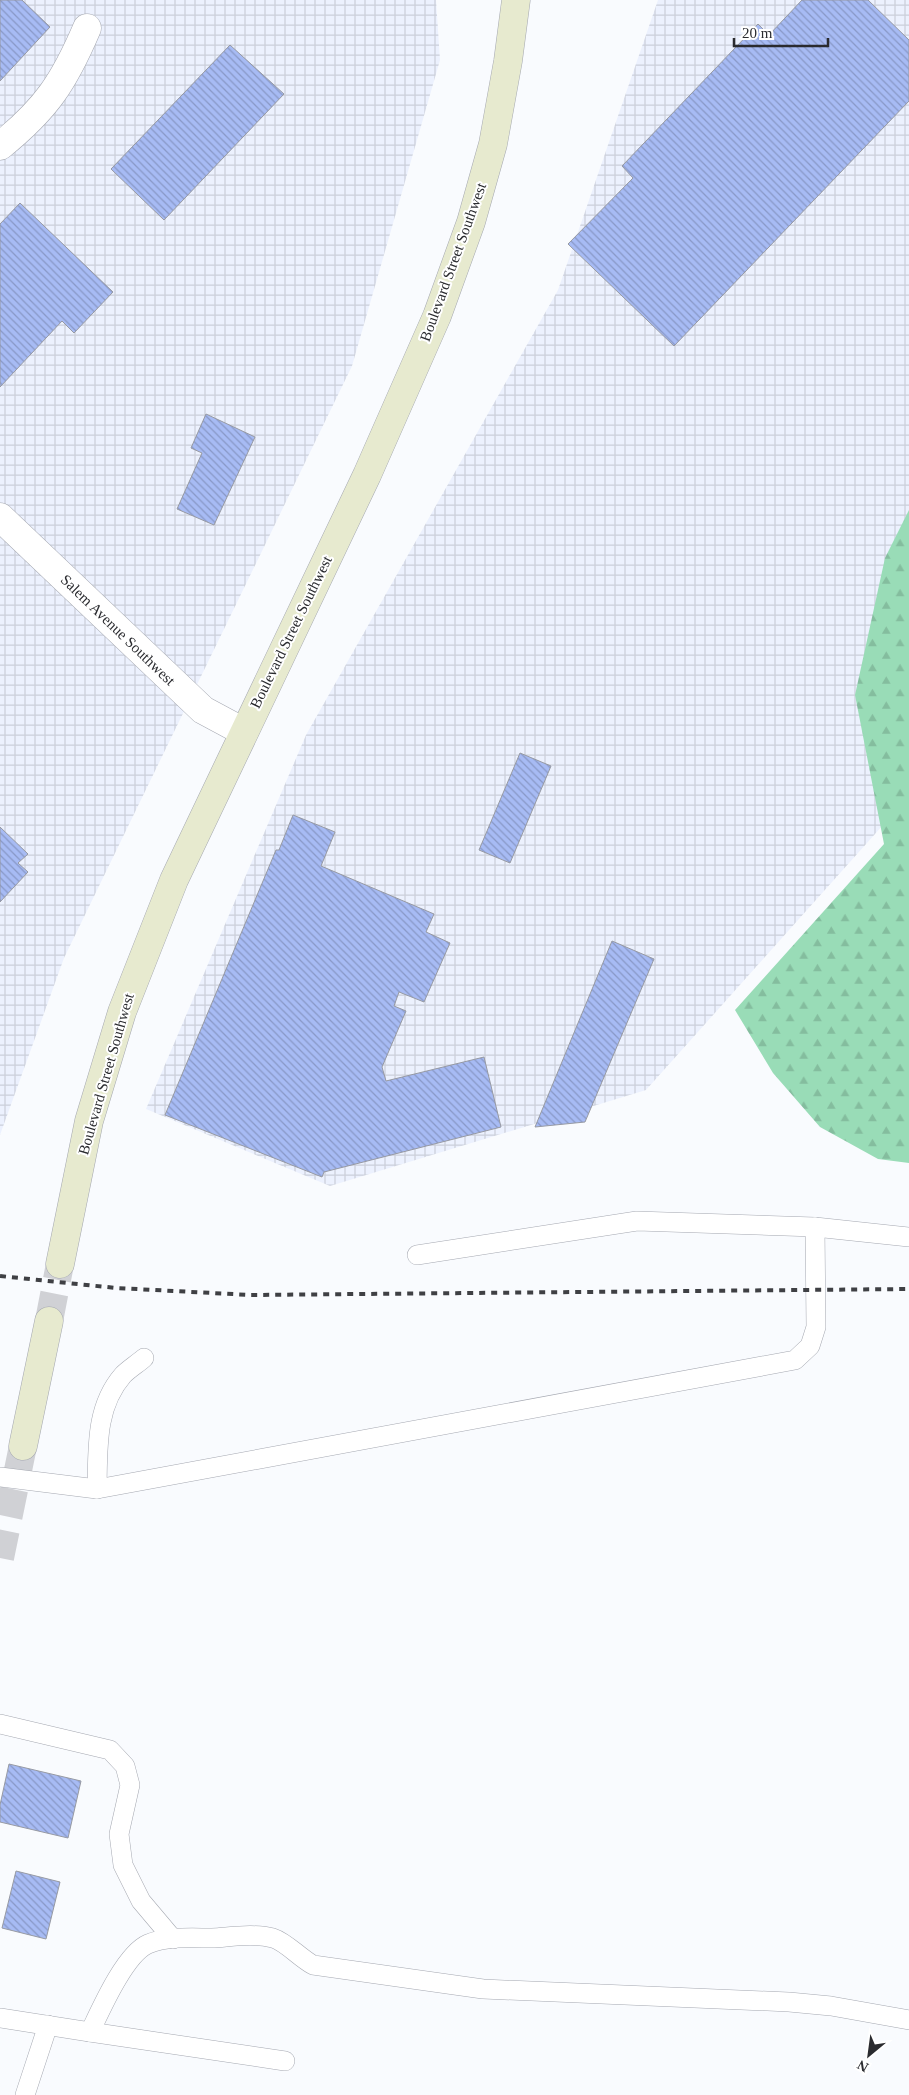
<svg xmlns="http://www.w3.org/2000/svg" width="909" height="2095" font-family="Georgia,serif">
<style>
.industrial{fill:url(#industrial-grid)}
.forest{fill:url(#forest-firs)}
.building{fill:url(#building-back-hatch);stroke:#979aa3}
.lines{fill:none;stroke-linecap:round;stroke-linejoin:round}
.secondary-tunnel{stroke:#d0d1d5;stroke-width:28;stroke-dasharray:28 14;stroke-linecap:butt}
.lane-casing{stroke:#a5a8b1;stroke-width:20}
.street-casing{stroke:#a5a8b1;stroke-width:29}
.secondary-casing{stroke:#a5a8b1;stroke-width:29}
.lane{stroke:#fff;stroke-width:19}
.street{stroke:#fff;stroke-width:28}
.secondary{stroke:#e7eacf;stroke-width:28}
.rail{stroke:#3f4044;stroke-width:4;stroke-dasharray:6 6;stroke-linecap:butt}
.labels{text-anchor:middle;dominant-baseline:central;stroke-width:4;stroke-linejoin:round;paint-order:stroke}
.street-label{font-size:15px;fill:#2a2b2f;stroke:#fff}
</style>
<defs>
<pattern id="industrial-grid" width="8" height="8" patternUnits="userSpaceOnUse" patternTransform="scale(1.25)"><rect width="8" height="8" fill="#ecf1fe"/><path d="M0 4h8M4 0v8" fill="none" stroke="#cbcfda"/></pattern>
<pattern id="forest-firs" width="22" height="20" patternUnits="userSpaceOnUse" patternTransform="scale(1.25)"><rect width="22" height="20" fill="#99dcb7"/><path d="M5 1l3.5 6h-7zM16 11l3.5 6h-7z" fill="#84bd9e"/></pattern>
<pattern id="building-back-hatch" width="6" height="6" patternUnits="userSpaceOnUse" patternTransform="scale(1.25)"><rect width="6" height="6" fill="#a7bbf4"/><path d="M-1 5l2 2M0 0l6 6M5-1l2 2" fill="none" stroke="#8898c6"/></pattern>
</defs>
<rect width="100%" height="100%" fill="#f9fbfe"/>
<g class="industrial">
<path d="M 0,0 L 436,0 L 440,60 L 352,366 L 64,958 L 0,1135 Z"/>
<path d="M 658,0 L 909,0 L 909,796 L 646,1090 L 330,1186 L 146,1109 L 306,735 L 558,290 Z"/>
</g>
<path class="forest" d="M 909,510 L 909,1163 L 878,1159 L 820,1127 L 773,1073 L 735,1010 L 884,844 L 855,695 L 885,558 Z"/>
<g class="building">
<path d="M 0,0 L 22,0 L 50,27 L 0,81 Z"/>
<path d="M 802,0 L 868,0 L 909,40 L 909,101 L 674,346 L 568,244 L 633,178 L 622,166 L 758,24 L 769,35 Z"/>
<path d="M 230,45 L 284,94 L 164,220 L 111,169 Z"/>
<path d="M 20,203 L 113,292 L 74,333 L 62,321 L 0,387 L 0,224 Z"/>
<path d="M 206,414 L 255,437 L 214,525 L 177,509 L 202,453 L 191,448 Z"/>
<path d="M 520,753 L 551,766 L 510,863 L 479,850 Z"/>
<path d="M 293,815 L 335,832 L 321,866 L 434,914 L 426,932 L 450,943 L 424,1002 L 399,992 L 394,1006 L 406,1011 L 382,1067 L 386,1081 L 484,1057 L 501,1127 L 324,1172 L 322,1177 L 165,1115 L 276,850 L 279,850 Z"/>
<path d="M 0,827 L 28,854 L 18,863 L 28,872 L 0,902 Z"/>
<path d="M 612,941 L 654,959 L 585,1122 L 535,1127 Z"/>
<path d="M 9,1764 L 81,1781 L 68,1838 L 0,1822 L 0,1805 Z"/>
<path d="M 16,1871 L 60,1882 L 46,1939 L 2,1928 Z"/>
</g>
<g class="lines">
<g class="secondary-tunnel">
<path d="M 49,1321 L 60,1264"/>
<path d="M 0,1558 L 23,1446"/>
</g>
<g class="lane-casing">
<g id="lane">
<path d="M 417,1255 L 637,1221 L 815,1227 L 909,1237"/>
<path d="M 0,1477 L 97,1489 L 795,1360 L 810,1346 L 816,1327 L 815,1227"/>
<path d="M 97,1489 C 98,1449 95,1407 123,1375 C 129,1369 137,1364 144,1358"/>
<path d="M 0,1724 L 110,1750 L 125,1766 L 130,1785 L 119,1834 L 123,1865 L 141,1901 L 173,1939"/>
<path d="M 0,2018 L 90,2032 C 101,2009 125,1954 148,1944 C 167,1936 192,1938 212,1938 C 231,1937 254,1933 273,1938 C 286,1942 300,1958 313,1965 L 483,1989 L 789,2002 L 831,2006 L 909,2020"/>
<path d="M 90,2032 L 285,2061"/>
<path d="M 25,2095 L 48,2025"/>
</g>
</g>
<g class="street-casing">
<g id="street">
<path d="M 0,146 C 46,109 64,82 87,28"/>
<path d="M 0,517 L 203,710 L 244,732"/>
</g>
</g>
<g class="secondary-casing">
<g id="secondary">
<path d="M 60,1264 L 89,1121 L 122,1012 L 174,880 L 367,475 L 437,316 L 471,222 L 493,144 L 508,61 L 516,0"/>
<path d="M 23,1446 L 49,1321"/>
</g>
</g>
<use href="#lane" class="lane"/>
<use href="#street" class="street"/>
<use href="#secondary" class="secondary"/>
<path class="rail" d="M 0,1276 L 116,1288 L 251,1295 L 909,1289"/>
</g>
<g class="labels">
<g class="street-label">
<text transform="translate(453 262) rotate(-70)">Boulevard Street Southwest</text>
<text transform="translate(118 630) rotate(44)">Salem Avenue Southwest</text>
<text transform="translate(291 632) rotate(-64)">Boulevard Street Southwest</text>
<text transform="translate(106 1074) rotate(-74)">Boulevard Street Southwest</text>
</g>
</g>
<g transform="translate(869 2055) rotate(209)" stroke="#ffffff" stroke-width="4" paint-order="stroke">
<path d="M0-4L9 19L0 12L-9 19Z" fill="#2a2b2f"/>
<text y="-8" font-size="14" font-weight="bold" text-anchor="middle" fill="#2a2b2f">N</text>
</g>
<path d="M734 38v8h94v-8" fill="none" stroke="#2a2b2f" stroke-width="2.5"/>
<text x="742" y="38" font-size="15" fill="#2a2b2f" stroke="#ffffff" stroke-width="4" paint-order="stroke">20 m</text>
</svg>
